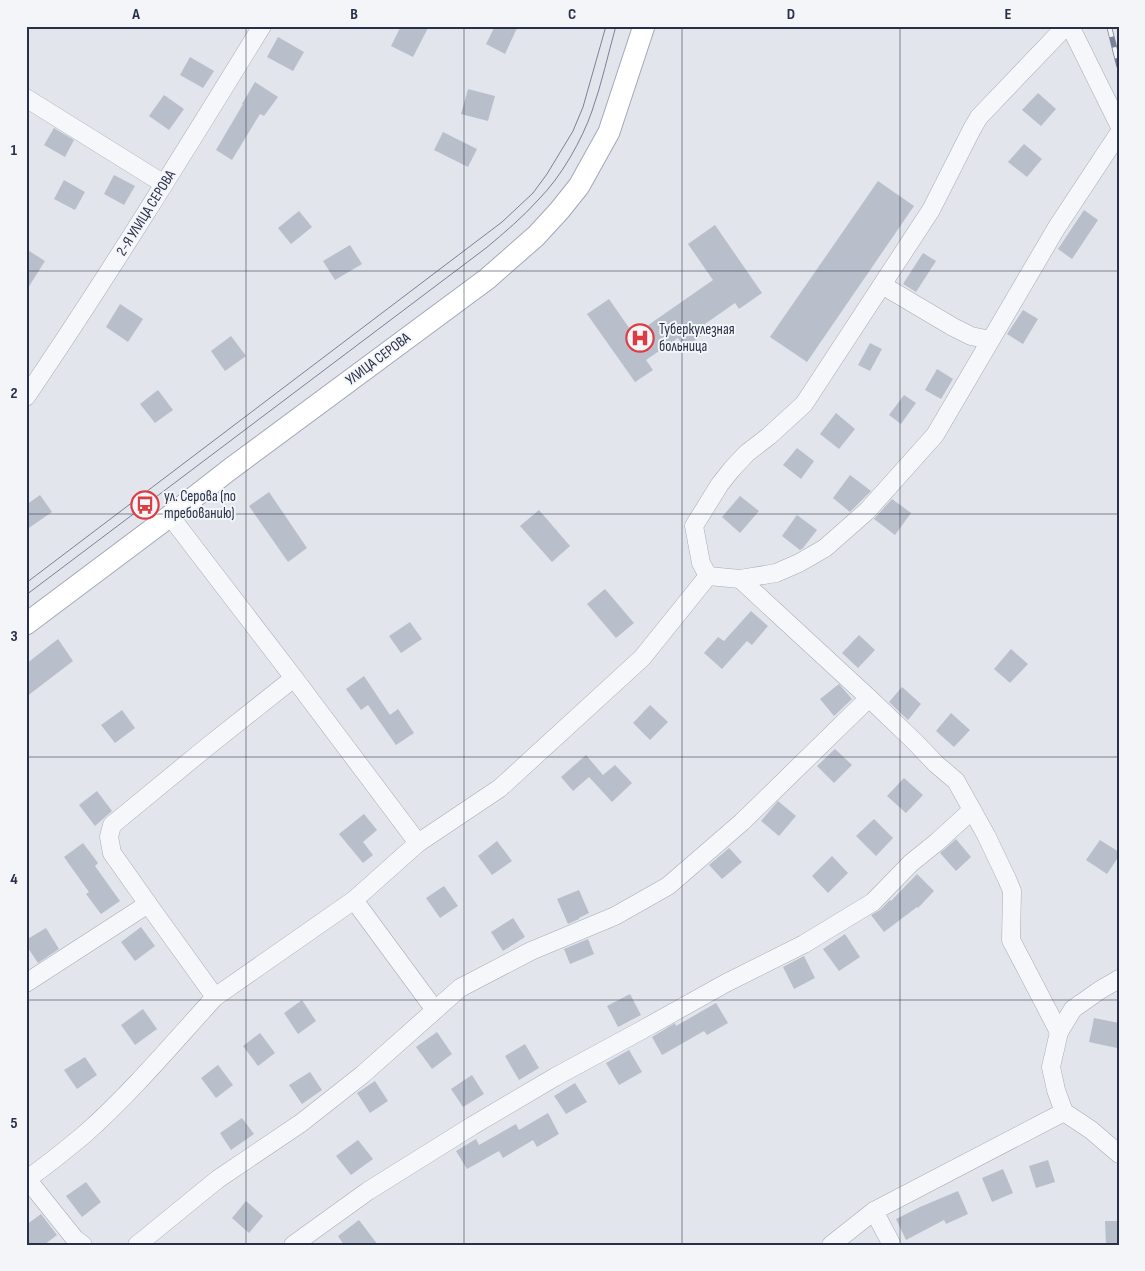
<svg xmlns="http://www.w3.org/2000/svg" width="1145" height="1271" font-family="'Sofia Sans Condensed',sans-serif">
<style>
.building{fill:#b9becb}
.lines{fill:none;stroke-linecap:round;stroke-linejoin:round}
.minor-casing{stroke:#a7abb7;stroke-width:19}
.major-casing{stroke:#a1a8ba;stroke-width:23}
.minor{stroke:#f6f7fa;stroke-width:18}
.major{stroke:#fff;stroke-width:21}
.tram{stroke:#7a8298;stroke-width:1}
.rail-casing{stroke:#7a8298;stroke-width:5.5}
.rail{stroke:#f3f5f9;stroke-width:4;stroke-dasharray:11;stroke-linecap:butt}
.grid{fill:none;stroke:#283047;stroke-width:1;stroke-opacity:0.55}
.labels{text-anchor:middle;dominant-baseline:central;stroke-width:4;stroke-linejoin:round;paint-order:stroke}
.street-label{font-size:15px;fill:#283047;stroke:#f3f5f9}
.poi-label{font-size:15px;fill:#283047;stroke:#f3f5f9;text-anchor:start}
.neatline{fill:none;stroke:#283047;stroke-width:2}
.grid-label{font-size:16px;text-anchor:middle;font-weight:bold;fill:#283047}
</style>
<rect width="100%" height="100%" fill="#e3e5ec"/>
<g class="building">
<path d="M 401,26 L 429,26 L 413,57 L 391,46 Z"/>
<path d="M 495,26 L 518,26 L 505,54 L 486,44 Z"/>
<path d="M 278,37 L 304,52 L 293,71 L 267,57 Z"/>
<path d="M 190,57 L 214,71 L 203,88 L 180,75 Z"/>
<path d="M 255,82 L 278,97 L 264,116 L 260,114 L 232,160 L 216,150 L 243,104 L 242,104 Z"/>
<path d="M 468,89 L 495,96 L 488,121 L 461,114 Z"/>
<path d="M 1038,93 L 1056,109 L 1041,126 L 1022,110 Z"/>
<path d="M 164,95 L 184,109 L 169,130 L 149,116 Z"/>
<path d="M 54,128 L 74,140 L 65,157 L 44,145 Z"/>
<path d="M 443,132 L 477,149 L 468,167 L 434,150 Z"/>
<path d="M 1024,144 L 1042,159 L 1027,177 L 1008,162 Z"/>
<path d="M 114,175 L 135,186 L 124,205 L 104,194 Z"/>
<path d="M 64,180 L 85,192 L 75,210 L 54,199 Z"/>
<path d="M 878,181 L 914,206 L 807,362 L 770,337 Z"/>
<path d="M 1084,210 L 1098,220 L 1072,259 L 1058,249 Z"/>
<path d="M 299,211 L 312,227 L 291,244 L 278,228 Z"/>
<path d="M 715,225 L 762,293 L 739,309 L 735,303 L 705,324 L 709,330 L 684,348 L 678,338 L 646,360 L 653,370 L 635,382 L 587,314 L 609,299 L 634,335 L 713,280 L 688,244 Z"/>
<path d="M 350,245 L 362,264 L 335,280 L 323,261 Z"/>
<path d="M 26,249 L 45,261 L 26,291 Z"/>
<path d="M 923,253 L 936,261 L 916,292 L 903,284 Z"/>
<path d="M 120,304 L 143,319 L 128,342 L 106,327 Z"/>
<path d="M 1023,310 L 1038,319 L 1023,344 L 1007,334 Z"/>
<path d="M 231,336 L 246,356 L 225,371 L 211,351 Z"/>
<path d="M 870,343 L 882,349 L 870,371 L 858,365 Z"/>
<path d="M 937,369 L 953,379 L 941,399 L 925,390 Z"/>
<path d="M 158,390 L 173,410 L 155,423 L 140,404 Z"/>
<path d="M 904,395 L 916,403 L 901,424 L 889,415 Z"/>
<path d="M 836,413 L 855,429 L 839,449 L 820,434 Z"/>
<path d="M 797,448 L 814,461 L 801,479 L 783,465 Z"/>
<path d="M 850,475 L 871,491 L 850,512 L 833,498 Z"/>
<path d="M 269,492 L 307,548 L 288,562 L 249,506 Z"/>
<path d="M 40,495 L 52,512 L 26,530 L 26,505 Z"/>
<path d="M 740,496 L 759,511 L 740,533 L 722,517 Z"/>
<path d="M 892,499 L 911,513 L 895,535 L 874,519 Z"/>
<path d="M 539,510 L 570,546 L 552,562 L 520,526 Z"/>
<path d="M 797,515 L 817,530 L 803,548 L 800,550 L 782,536 Z"/>
<path d="M 605,589 L 634,623 L 616,638 L 587,604 Z"/>
<path d="M 751,611 L 768,626 L 752,645 L 747,641 L 722,669 L 704,653 L 718,637 L 724,641 Z"/>
<path d="M 410,622 L 422,639 L 401,653 L 389,636 Z"/>
<path d="M 859,635 L 875,650 L 858,668 L 842,653 Z"/>
<path d="M 58,639 L 73,661 L 26,697 L 26,664 Z"/>
<path d="M 1011,649 L 1028,664 L 1010,683 L 994,669 Z"/>
<path d="M 364,676 L 390,715 L 398,709 L 414,733 L 396,745 L 368,705 L 361,710 L 346,689 Z"/>
<path d="M 839,684 L 852,699 L 834,716 L 820,699 Z"/>
<path d="M 902,687 L 921,704 L 908,720 L 889,702 Z"/>
<path d="M 650,705 L 668,722 L 650,740 L 633,723 Z"/>
<path d="M 122,710 L 135,728 L 115,743 L 101,725 Z"/>
<path d="M 951,713 L 970,730 L 954,747 L 936,731 Z"/>
<path d="M 835,749 L 852,765 L 834,783 L 817,766 Z"/>
<path d="M 586,755 L 603,775 L 615,765 L 632,783 L 612,802 L 589,777 L 573,791 L 561,777 Z"/>
<path d="M 904,778 L 923,795 L 906,813 L 887,796 Z"/>
<path d="M 97,791 L 112,811 L 95,826 L 79,805 Z"/>
<path d="M 778,801 L 796,816 L 779,836 L 761,821 Z"/>
<path d="M 364,814 L 377,830 L 363,842 L 373,855 L 363,863 L 339,834 Z"/>
<path d="M 874,819 L 893,838 L 876,856 L 856,836 Z"/>
<path d="M 956,839 L 971,857 L 956,871 L 940,853 Z"/>
<path d="M 1100,840 L 1119,852 L 1119,856 L 1107,874 L 1086,860 Z"/>
<path d="M 497,841 L 512,861 L 492,875 L 478,856 Z"/>
<path d="M 83,843 L 98,863 L 95,866 L 120,901 L 101,914 L 86,894 L 89,892 L 64,857 Z"/>
<path d="M 729,848 L 742,862 L 722,879 L 709,865 Z"/>
<path d="M 832,856 L 848,873 L 828,893 L 812,876 Z"/>
<path d="M 917,874 L 934,891 L 918,908 L 917,907 L 884,932 L 871,915 L 880,910 L 890,900 L 891,901 Z"/>
<path d="M 444,886 L 458,906 L 440,918 L 426,898 Z"/>
<path d="M 579,890 L 589,913 L 579,918 L 579,919 L 568,924 L 557,899 Z"/>
<path d="M 513,918 L 525,937 L 503,951 L 491,932 Z"/>
<path d="M 141,927 L 155,946 L 135,961 L 121,942 Z"/>
<path d="M 46,928 L 59,949 L 38,963 L 26,945 L 26,940 Z"/>
<path d="M 845,934 L 860,957 L 839,971 L 823,949 Z"/>
<path d="M 588,939 L 594,954 L 570,964 L 564,949 Z"/>
<path d="M 804,956 L 815,978 L 794,989 L 783,967 Z"/>
<path d="M 630,994 L 641,1015 L 618,1027 L 607,1006 Z"/>
<path d="M 302,1000 L 316,1021 L 298,1034 L 284,1013 Z"/>
<path d="M 716,1003 L 728,1023 L 707,1035 L 704,1031 L 662,1055 L 652,1037 L 675,1023 L 676,1026 Z"/>
<path d="M 143,1009 L 157,1029 L 135,1045 L 121,1025 Z"/>
<path d="M 1094,1018 L 1119,1023 L 1119,1039 L 1117,1048 L 1089,1042 Z"/>
<path d="M 437,1032 L 452,1054 L 432,1069 L 416,1047 Z"/>
<path d="M 260,1033 L 275,1053 L 258,1066 L 243,1046 Z"/>
<path d="M 525,1044 L 539,1068 L 519,1080 L 505,1056 Z"/>
<path d="M 629,1050 L 642,1072 L 619,1085 L 606,1063 Z"/>
<path d="M 85,1057 L 97,1075 L 77,1089 L 64,1070 Z"/>
<path d="M 218,1065 L 233,1085 L 216,1098 L 201,1078 Z"/>
<path d="M 310,1072 L 322,1090 L 302,1104 L 289,1085 Z"/>
<path d="M 472,1075 L 484,1094 L 463,1107 L 451,1089 Z"/>
<path d="M 375,1081 L 388,1101 L 370,1113 L 357,1093 Z"/>
<path d="M 575,1083 L 587,1102 L 566,1114 L 554,1096 Z"/>
<path d="M 548,1113 L 559,1134 L 537,1147 L 533,1140 L 503,1158 L 499,1151 L 467,1169 L 456,1151 L 476,1139 L 479,1145 L 516,1124 L 519,1130 Z"/>
<path d="M 242,1118 L 254,1134 L 231,1150 L 220,1133 Z"/>
<path d="M 358,1140 L 373,1159 L 351,1175 L 336,1156 Z"/>
<path d="M 1048,1160 L 1055,1182 L 1036,1188 L 1029,1166 Z"/>
<path d="M 1003,1169 L 1013,1193 L 992,1202 L 982,1178 Z"/>
<path d="M 86,1182 L 101,1202 L 82,1217 L 66,1196 Z"/>
<path d="M 958,1191 L 968,1214 L 946,1224 L 944,1220 L 906,1240 L 896,1219 L 920,1207 Z"/>
<path d="M 246,1201 L 263,1216 L 249,1233 L 232,1218 Z"/>
<path d="M 41,1214 L 57,1235 L 44,1245 L 30,1245 L 26,1240 L 26,1225 Z"/>
<path d="M 359,1220 L 378,1245 L 344,1245 L 338,1236 Z"/>
<path d="M 1105,1221 L 1119,1221 L 1119,1245 L 1106,1245 Z"/>
</g>
<g class="lines">
<g class="minor-casing">
<g id="minor">
<path d="M 1070,26 L 1119,125"/>
<path d="M 26,98 L 164,184"/>
<path d="M 882,285 L 953,327 L 971,336 L 990,340"/>
<path d="M 26,397 C 108,276 185,151 262,26"/>
<path d="M 708,576 L 740,579 L 776,573 L 799,563 L 825,548 L 867,511 L 935,435 L 1057,227 L 1119,133"/>
<path d="M 740,579 L 869,698 L 914,741 L 936,764 L 956,781 L 986,835 L 1007,879 L 1012,891 L 1011,940 L 1059,1032"/>
<path d="M 418,843 L 500,788 L 642,658 L 708,576 L 701,563 L 694,526 L 720,484 L 732,469 L 747,453 L 769,436 L 804,404 L 931,210 L 972,129 L 979,117 L 1066,26"/>
<path d="M 354,900 L 435,1010"/>
<path d="M 148,904 L 112,853 L 109,837 L 112,825 L 207,747 L 294,678"/>
<path d="M 1119,979 L 1100,990 L 1073,1009 L 1059,1032 L 1051,1067 L 1056,1090 L 1064,1112 L 1091,1130 L 1119,1154"/>
<path d="M 26,983 L 148,904 L 215,997 L 354,900 L 418,843 L 294,678 L 170,516"/>
<path d="M 27,1179 L 75,1239 L 83,1245"/>
<path d="M 26,1180 C 47,1165 67,1149 86,1133 C 133,1091 173,1043 215,997"/>
<path d="M 137,1245 L 218,1179 L 301,1123 L 362,1075 L 460,988 L 531,951 L 615,916 L 668,886 L 742,822 L 869,698"/>
<path d="M 293,1245 L 368,1191 L 472,1126 L 555,1077 L 640,1031 L 726,983 L 804,944 L 873,902 L 911,863 L 937,842 L 972,810"/>
<path d="M 831,1245 L 874,1211"/>
<path d="M 892,1245 L 874,1211 L 1064,1112"/>
</g>
</g>
<g class="major-casing">
<path id="major" d="M 26,624 L 170,516 L 229,470 L 487,279 L 536,236 L 559,211 L 579,186 L 609,132 L 644,26"/>
</g>
<use href="#minor" class="minor"/>
<use href="#major" class="major"/>
<g class="tram">
<path d="M 26,583 L 502,222 L 533,193 L 547,174 L 573,131 L 583,107 L 606,26"/>
<path d="M 26,595 L 486,248 C 504,233 523,217 539,199 C 561,177 582,140 592,111 C 602,83 608,54 616,26"/>
</g>
<g class="rail-casing">
<path id="rail" d="M 1109,26 L 1119,66"/>
</g>
<use href="#rail" class="rail"/>
</g>
<path class="grid" d="M 246,26 L 246,1245M 464,26 L 464,1245M 682,26 L 682,1245M 900,26 L 900,1245M 26,271 L 1119,271M 26,514 L 1119,514M 26,757 L 1119,757M 26,1000 L 1119,1000"/>
<defs>
<g id="hospital-ring" transform="scale(1.4375)"><circle r="9.5" fill="#f3f5f9" stroke="#dd3c42" stroke-width="1.5"/><path d="M-5-5h3v3.5h4V-5h3V5h-3V1.5h-4V5h-3Z" fill="#dd3c42"/></g>
<g id="bus-ring" transform="scale(1.4375)"><circle r="9.5" fill="#f3f5f9" stroke="#dd3c42" stroke-width="1.5"/><path d="M-5-6H5V4H4V6H2V4H-2V6H-4V4H-5ZM-3.5-4V0h7V-4ZM-3.5 1.2v1.5H-2V1.2ZM2 1.2v1.5H3.5V1.2Z" fill="#dd3c42"/></g>
</defs>
<g fill-rule="evenodd">
<use href="#hospital-ring" x="640" y="338"/>
<use href="#bus-ring" x="145" y="505"/>
</g>
<g class="labels">
<g class="street-label">
<text transform="translate(146 213) rotate(-58)">2-Я УЛИЦА СЕРОВА</text>
<text transform="translate(378 359) rotate(-37)">УЛИЦА СЕРОВА</text>
</g>
<g class="poi-label">
<text x="659" y="329">Туберкулезная<tspan x="659" dy="17">больница</tspan></text>
<text x="164" y="496">ул. Серова (по<tspan x="164" dy="17">требованию)</tspan></text>
</g>
</g>
<rect width="1145" height="1271" fill="none" stroke="#f3f5f9" stroke-width="55"/>
<rect x="28" y="28" width="1090" height="1216" class="neatline"/>
<g class="grid-label">
<text x="136" y="19">A</text>
<text x="354" y="19">B</text>
<text x="572" y="19">C</text>
<text x="791" y="19">D</text>
<text x="1008" y="19">E</text>
<text x="14" y="155">1</text>
<text x="14" y="398">2</text>
<text x="14" y="641">3</text>
<text x="14" y="884">4</text>
<text x="14" y="1128">5</text>
</g>
</svg>
